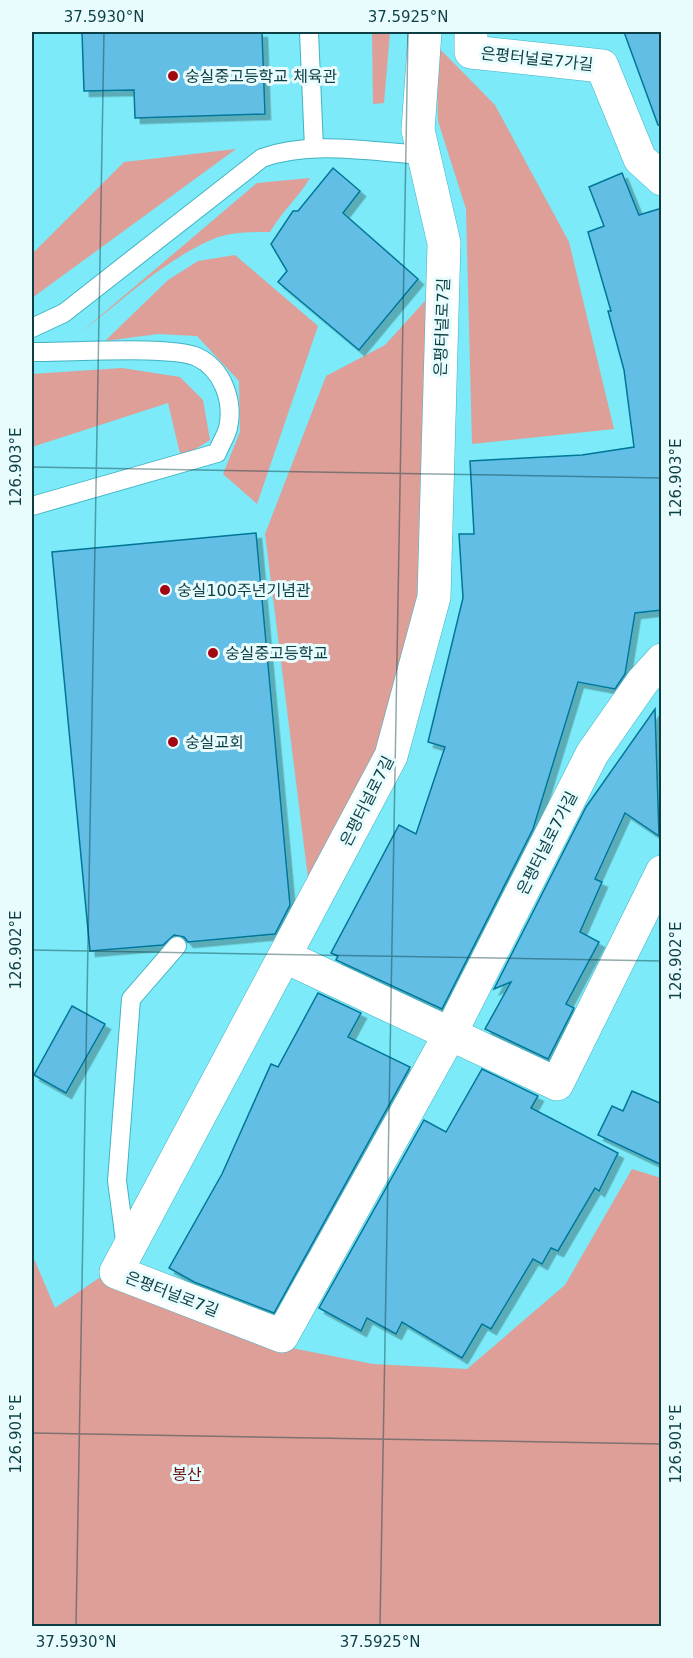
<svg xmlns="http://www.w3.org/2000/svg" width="693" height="1658" font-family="'DejaVu Sans','Noto Sans KR',sans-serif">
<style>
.green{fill:#dd9f97}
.building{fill:#62bee4;stroke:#079;stroke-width:1.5;filter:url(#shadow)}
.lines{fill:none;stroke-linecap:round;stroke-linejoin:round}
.service-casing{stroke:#41b3c2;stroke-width:20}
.minor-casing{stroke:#41b3c2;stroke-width:34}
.service{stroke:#fff;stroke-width:18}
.minor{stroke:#fff;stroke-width:33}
.ticks{fill:none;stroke:#0d3e44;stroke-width:1.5;stroke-opacity:0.45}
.poi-dot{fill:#a20712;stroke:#e8fcfe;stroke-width:2}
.labels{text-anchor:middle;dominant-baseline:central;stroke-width:6;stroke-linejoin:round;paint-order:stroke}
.street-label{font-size:16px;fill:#0d3e44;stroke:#e8fcfe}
.poi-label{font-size:16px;fill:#0d3e44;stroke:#e8fcfe;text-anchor:start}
.park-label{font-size:16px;fill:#681010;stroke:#e8fcfe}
.neatline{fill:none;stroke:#0d3e44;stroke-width:2}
.ticks-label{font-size:15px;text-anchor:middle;fill:#0d3e44}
</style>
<defs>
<filter id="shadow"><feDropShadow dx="5.5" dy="5.5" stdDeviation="0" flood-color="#0004"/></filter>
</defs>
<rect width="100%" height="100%" fill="#7ceaf8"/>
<g class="green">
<path d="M 372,32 L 390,32 L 384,103 L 373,104 Z"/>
<path d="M 436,45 L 495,105 L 569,242 L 614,429 L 472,444 L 466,209 L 438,121 Z"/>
<path d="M 236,149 L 32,298 L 32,254 L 124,162 Z"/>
<path d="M 310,178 C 298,198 282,211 270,232 C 252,232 229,232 211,240 C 163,261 122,301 80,333 L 257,183 Z"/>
<path d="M 235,255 L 318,326 L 257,504 L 223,474 L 240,432 L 239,381 L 197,336 L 158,334 L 105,341 L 168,280 L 198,261 Z"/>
<path d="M 434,291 L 422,587 L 379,762 L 309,886 L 265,534 L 326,376 L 385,345 Z"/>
<path d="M 122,368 L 180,377 L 203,400 L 210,440 L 181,458 L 168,403 L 32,447 L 32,374 Z"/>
<path d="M 632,1169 L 661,1178 L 661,1626 L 32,1626 L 32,1254 L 55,1308 L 102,1276 L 271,1344 L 373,1364 L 467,1369 L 565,1285 Z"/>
</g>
<g class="building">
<path d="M 82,32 L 262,32 L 265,114 L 135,118 L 134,90 L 84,91 Z"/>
<path d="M 624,32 L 662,32 L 662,125 L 658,125 Z"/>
<path d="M 333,168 L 360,191 L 343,213 L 418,279 L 359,350 L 278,282 L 287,271 L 271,244 L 293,211 L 298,211 Z"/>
<path d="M 622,173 L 639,215 L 662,208 L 662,610 L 635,613 L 625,674 L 615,689 L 578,682 L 533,829 L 442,1009 L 336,960 L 338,956 L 331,953 L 399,825 L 416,834 L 445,747 L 428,742 L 463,598 L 459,534 L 474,534 L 470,461 L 582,455 L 634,447 L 624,370 L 608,311 L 611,311 L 588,232 L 604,226 L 589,187 Z"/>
<path d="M 256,533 L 290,905 L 275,934 L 188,942 L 184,937 L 174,935 L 163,945 L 90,951 L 52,552 Z"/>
<path d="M 655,709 L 659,836 L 625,813 L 595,879 L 602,882 L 580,932 L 599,942 L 566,1004 L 574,1008 L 548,1059 L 485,1029 L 511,982 L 494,989 L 586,807 Z"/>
<path d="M 318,993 L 361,1013 L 348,1037 L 410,1067 L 274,1313 L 194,1282 L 169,1268 L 222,1174 L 271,1064 L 278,1067 Z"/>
<path d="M 72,1006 L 105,1024 L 66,1093 L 34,1075 Z"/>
<path d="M 482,1069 L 538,1096 L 531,1108 L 618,1153 L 599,1191 L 595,1188 L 558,1251 L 551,1248 L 542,1264 L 533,1259 L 491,1329 L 482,1324 L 462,1358 L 402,1322 L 396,1334 L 367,1318 L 361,1331 L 319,1308 L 424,1120 L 446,1132 Z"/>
<path d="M 632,1091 L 662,1104 L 662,1165 L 598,1135 L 612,1106 L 623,1111 Z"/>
</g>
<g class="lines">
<g class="service-casing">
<g id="service">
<path d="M 309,32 L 314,148"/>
<path d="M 32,328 L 64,313 L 262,158 C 313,140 371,152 424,155"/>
<path d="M 32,352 C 66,353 171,345 197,357 C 223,369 234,402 228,428 C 226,436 220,445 217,453 L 32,506"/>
<path d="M 126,1248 L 117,1181 L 131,999 L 177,946"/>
</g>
</g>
<g class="minor-casing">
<g id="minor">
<path d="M 425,32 L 418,130 L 444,243 L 434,597 L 391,756 L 116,1272 L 282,1336 L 449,1036 L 592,754 L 643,681 L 662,660"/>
<path d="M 471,32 L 471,52 L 602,66 L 640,159 L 662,179"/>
<path d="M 286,957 L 557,1084 L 662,872"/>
</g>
</g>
<use href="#service" class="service"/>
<use href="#minor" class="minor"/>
</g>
<path class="ticks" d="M 32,467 L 662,478M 32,950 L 662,961M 32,1433 L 662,1444M 76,1626 L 104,32M 380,1626 L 408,32"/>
<g class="poi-dot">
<circle cx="173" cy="76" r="6"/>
<circle cx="165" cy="590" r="6"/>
<circle cx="213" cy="653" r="6"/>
<circle cx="173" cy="742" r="6"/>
</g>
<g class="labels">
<g class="street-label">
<text transform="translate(537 59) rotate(6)">은평터널로7가길</text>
<text transform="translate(442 327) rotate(-88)">은평터널로7길</text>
<text transform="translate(367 801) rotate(-63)">은평터널로7길</text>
<text transform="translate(547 843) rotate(-63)">은평터널로7가길</text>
<text transform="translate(172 1294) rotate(21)">은평터널로7길</text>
</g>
<g class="poi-label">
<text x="185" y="76">숭실중고등학교 체육관</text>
<text x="177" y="590">숭실100주년기념관</text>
<text x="225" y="653">숭실중고등학교</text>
<text x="185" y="742">숭실교회</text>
</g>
<g class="park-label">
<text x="187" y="1474">봉산</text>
</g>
</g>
<rect width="693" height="1658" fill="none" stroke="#e8fcfe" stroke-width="66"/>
<rect x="33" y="33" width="627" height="1592" class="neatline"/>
<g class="ticks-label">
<text x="104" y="22">37.5930°N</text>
<text x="408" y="22">37.5925°N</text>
<text transform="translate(16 467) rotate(-90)" y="5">126.903°E</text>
<text transform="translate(676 478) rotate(-90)" y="5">126.903°E</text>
<text transform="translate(16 950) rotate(-90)" y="5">126.902°E</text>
<text transform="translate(676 961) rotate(-90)" y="5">126.902°E</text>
<text transform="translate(16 1434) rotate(-90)" y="5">126.901°E</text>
<text transform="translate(676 1444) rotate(-90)" y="5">126.901°E</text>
<text x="76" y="1647">37.5930°N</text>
<text x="380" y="1647">37.5925°N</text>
</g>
</svg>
